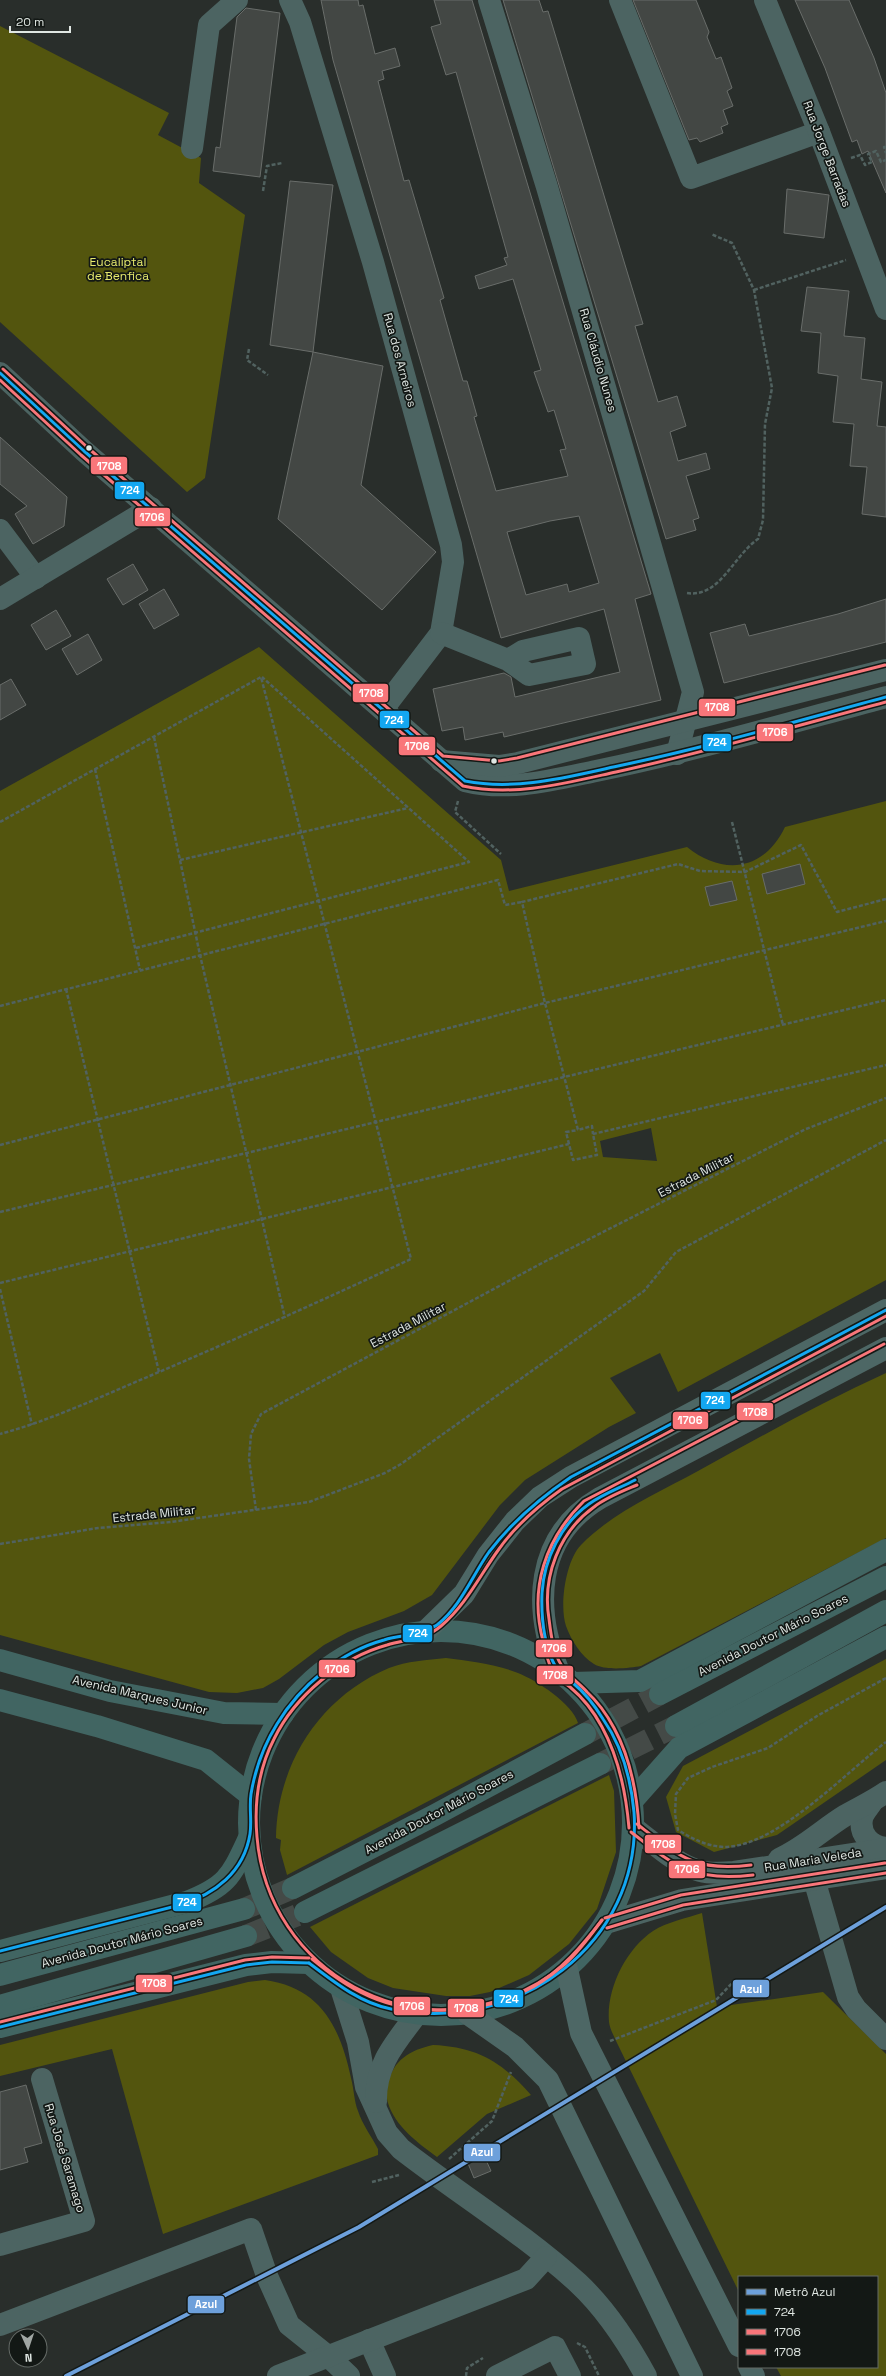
<svg xmlns="http://www.w3.org/2000/svg" width="886" height="2376" font-family="'Space Grotesk',sans-serif">
<style>
.green{fill:#53550e;fill-rule:evenodd}
.building{fill:#434744;stroke:#696d6a;fill-rule:evenodd}
.lines{fill:none;stroke-linecap:round;stroke-linejoin:round}
.major-tunnel{stroke:#444a47;stroke-width:22;stroke-dasharray:22 11;stroke-linecap:butt}
.path{stroke:#516260;stroke-width:2.5;stroke-dasharray:4 2;stroke-linecap:butt}
.minor{stroke:#4c6462;stroke-width:22}
.major{stroke:#416562;stroke-width:22}
.highway{stroke:#4d6765;stroke-width:22}
.bus-1-casing{stroke:#131815;stroke-width:6}
.bus-2-casing{stroke:#131815;stroke-width:6}
.bus-3-casing{stroke:#131815;stroke-width:6}
.bus-1{stroke:#13a7f1;stroke-width:3}
.bus-2{stroke:#f9767a;stroke-width:3}
.bus-3{stroke:#f9767a;stroke-width:3}
.metro-1-casing{stroke:#131815;stroke-width:7}
.metro-1{stroke:#6da0db;stroke-width:4}
.bus-dot{fill:#e0e7e3;stroke:#131815;stroke-width:1.5}
.labels{text-anchor:middle;dominant-baseline:central;stroke-width:3.5;stroke-linejoin:round;paint-order:stroke}
.street-label{font-size:12px;fill:#e0e7e3;stroke:#131815}
.park-label{font-size:12px;fill:#e5e96c;stroke:#131815}
.line-badge{stroke:#131815;stroke-width:1.5}
.badge-label{font-size:11px;text-anchor:middle;font-weight:bold;fill:#fff}
</style>
<rect width="100%" height="100%" fill="#292e2b"/>
<g class="green">
<path d="M 0,26 L 169,113 L 158,135 L 201,158 L 199,183 L 245,215 L 205,478 L 187,492 L 0,322 Z"/>
<path d="M 259,647 L 501,860 L 509,891 L 687,847 C 723,876 764,871 785,827 L 886,801 L 886,1280 L 678,1392 L 660,1353 L 610,1378 L 636,1413 L 609,1427 L 525,1480 L 500,1505 L 432,1595 L 404,1611 L 348,1632 L 324,1645 L 279,1679 L 263,1688 L 237,1693 L 209,1692 L 0,1635 L 0,791 ZM 651,1128 L 657,1161 L 603,1157 L 600,1141 Z"/>
<path d="M 886,1373 L 886,1538 L 641,1666 C 630,1668 605,1671 594,1664 C 581,1656 571,1640 566,1626 C 559,1605 566,1560 581,1545 C 613,1512 658,1493 698,1471 C 760,1437 822,1402 886,1373 Z"/>
<path d="M 446,1658 C 469,1661 496,1664 518,1673 C 536,1680 573,1704 578,1723 L 287,1875 L 280,1850 L 281,1840 L 276,1838 C 277,1764 320,1697 389,1668 C 407,1661 427,1660 446,1658 Z"/>
<path d="M 886,1659 L 886,1760 L 777,1835 L 714,1852 L 676,1832 L 666,1797 L 683,1766 Z"/>
<path d="M 609,1775 L 614,1791 L 616,1852 L 597,1909 L 569,1944 L 529,1975 L 490,1992 L 470,1996 L 446,1996 L 393,1988 L 368,1978 L 331,1952 L 310,1927 Z"/>
<path d="M 702,1913 L 717,2007 L 823,1992 L 886,2054 L 886,2376 L 781,2376 L 776,2367 L 877,2367 L 877,2277 L 739,2277 L 739,2292 L 618,2045 C 615,2038 610,2030 609,2022 C 606,1989 626,1949 653,1931 C 667,1922 687,1918 702,1913 Z"/>
<path d="M 265,1980 C 321,1988 340,2027 351,2078 C 354,2089 354,2101 358,2111 C 362,2124 372,2137 378,2149 L 378,2155 L 163,2234 L 112,2049 L 0,2076 L 0,2045 L 248,1982 Z"/>
<path d="M 433,2045 C 478,2047 502,2062 531,2095 L 487,2114 L 437,2157 C 418,2143 395,2126 388,2103 C 386,2097 387,2090 388,2084 C 393,2060 410,2050 433,2045 Z"/>
</g>
<g class="building">
<path d="M 321,0 L 358,0 L 359,6 L 363,5 L 375,54 L 395,48 L 400,66 L 382,71 L 384,79 L 378,81 L 404,181 L 409,180 L 444,298 L 440,300 L 463,381 L 467,381 L 477,416 L 474,417 L 496,491 L 568,476 L 560,450 L 566,449 L 554,410 L 548,412 L 534,372 L 541,370 L 513,279 L 479,289 L 475,276 L 507,265 L 504,258 L 508,257 L 456,72 L 446,75 L 431,27 L 441,24 L 434,0 L 472,0 L 651,594 L 635,599 L 661,700 L 504,737 L 503,732 L 465,740 L 463,727 L 442,731 L 433,689 L 504,673 L 511,677 L 515,697 L 620,672 L 604,609 L 501,638 L 333,60 ZM 579,516 L 599,583 L 569,592 L 567,584 L 526,595 L 507,532 L 550,521 Z"/>
<path d="M 503,0 L 539,0 L 543,12 L 548,11 L 643,324 L 635,326 L 658,402 L 677,396 L 686,426 L 670,432 L 678,461 L 706,453 L 710,469 L 686,476 L 699,518 L 693,520 L 696,530 L 666,539 Z"/>
<path d="M 633,0 L 696,0 L 709,32 L 707,37 L 716,59 L 721,57 L 732,88 L 727,91 L 733,106 L 723,110 L 728,124 L 721,127 L 723,133 L 700,142 L 697,138 L 689,140 Z"/>
<path d="M 795,0 L 849,0 L 874,58 L 886,93 L 886,193 L 868,151 L 862,154 L 857,140 L 852,142 L 825,68 Z"/>
<path d="M 246,8 L 280,13 L 260,177 L 213,171 L 216,147 L 220,148 L 237,17 Z"/>
<path d="M 290,181 L 333,185 L 313,352 L 270,345 Z"/>
<path d="M 787,189 L 829,195 L 824,238 L 784,233 Z"/>
<path d="M 807,287 L 849,291 L 844,336 L 865,338 L 861,379 L 882,382 L 877,426 L 886,427 L 886,517 L 862,514 L 867,467 L 850,466 L 854,424 L 833,422 L 838,376 L 818,373 L 821,333 L 801,331 Z"/>
<path d="M 313,352 L 383,366 L 361,485 L 436,552 L 382,610 L 278,519 Z"/>
<path d="M 0,437 L 67,497 L 64,526 L 33,544 L 15,514 L 27,506 L 0,484 Z"/>
<path d="M 133,564 L 148,590 L 123,605 L 107,579 Z"/>
<path d="M 164,589 L 179,615 L 154,629 L 139,604 Z"/>
<path d="M 886,599 L 886,642 L 724,683 L 710,633 L 745,624 L 749,636 L 838,614 Z"/>
<path d="M 56,610 L 71,636 L 46,650 L 31,625 Z"/>
<path d="M 88,634 L 102,660 L 77,675 L 62,649 Z"/>
<path d="M 11,679 L 26,705 L 0,720 L 0,685 Z"/>
<path d="M 800,864 L 805,884 L 767,894 L 762,874 Z"/>
<path d="M 732,881 L 737,900 L 710,906 L 705,887 Z"/>
<path d="M 26,2085 L 42,2143 L 24,2148 L 28,2162 L 0,2170 L 0,2092 Z"/>
<path d="M 481,2149 L 491,2171 L 474,2178 L 465,2156 Z"/>
</g>
<g class="lines">
<g class="major-tunnel">
<path d="M 585,1734 L 660,1694"/>
<path d="M 600,1764 L 676,1726"/>
<path d="M 244,1909 L 293,1888"/>
<path d="M 246,1936 L 305,1912"/>
</g>
<g class="path">
<path d="M 886,147 L 884,147 L 886,153"/>
<path d="M 851,158 L 860,155 L 865,165 L 872,162 L 868,154 L 876,151 L 881,162 L 886,160"/>
<path d="M 263,191 L 267,166 L 282,163"/>
<path d="M 754,290 L 846,260"/>
<path d="M 249,349 L 247,360 L 268,375"/>
<path d="M 687,593 C 720,598 733,556 758,539 L 763,520 L 765,424 L 772,388 L 754,290 L 732,243 L 711,234"/>
<path d="M 154,737 L 200,955 L 285,1318"/>
<path d="M 95,769 L 140,970"/>
<path d="M 458,801 L 455,812 L 501,854"/>
<path d="M 0,822 L 261,677 L 411,1259 C 325,1299 239,1338 152,1375 C 102,1396 52,1420 0,1434"/>
<path d="M 732,822 L 783,1025"/>
<path d="M 180,860 L 408,808"/>
<path d="M 886,899 L 837,912 L 801,845 L 745,872 L 700,871 L 678,864 L 522,902 L 545,1003 L 886,921"/>
<path d="M 136,948 L 469,862 L 262,677"/>
<path d="M 66,989 L 159,1372"/>
<path d="M 0,1006 L 498,880 L 505,905 L 522,902"/>
<path d="M 569,1144 L 566,1132 L 578,1130"/>
<path d="M 0,1145 L 545,1003 L 578,1130 L 592,1126 L 593,1134"/>
<path d="M 0,1212 L 886,1000"/>
<path d="M 0,1283 L 569,1144 L 573,1160 L 597,1155 L 593,1134 L 886,1065"/>
<path d="M 0,1289 L 32,1425"/>
<path d="M 256,1510 L 249,1459 L 251,1434 L 261,1414 L 544,1262 L 806,1129 L 886,1098"/>
<path d="M 0,1544 L 98,1528 L 171,1522 L 309,1502 L 385,1473 L 401,1464 L 644,1291 L 676,1252 L 886,1140"/>
<path d="M 886,1678 L 817,1716 L 768,1748 L 712,1767 L 688,1778 L 676,1794 L 675,1814 L 678,1830 C 693,1839 706,1846 724,1847 C 776,1847 845,1773 886,1742"/>
<path d="M 610,2041 L 716,2000 L 736,1979"/>
<path d="M 449,2159 L 492,2121 L 511,2072"/>
<path d="M 372,2182 L 399,2175"/>
<path d="M 577,2343 L 585,2347 L 599,2376"/>
<path d="M 466,2376 L 467,2368 L 483,2358"/>
</g>
<g class="minor">
<path d="M 290,0 L 300,22 L 373,262 L 451,545 L 453,562 L 441,633 L 383,709"/>
<path d="M 489,0 L 547,187 L 693,692 L 677,754"/>
<path d="M 620,0 L 691,178 L 819,132"/>
<path d="M 765,0 L 819,132 L 886,309"/>
<path d="M 192,148 L 209,25 L 237,0"/>
<path d="M 0,373 L 84,451 L 465,781 C 508,792 553,780 596,771 C 694,751 789,723 886,697"/>
<path d="M 0,530 L 36,578"/>
<path d="M 0,599 L 151,508"/>
<path d="M 441,633 L 508,660 L 529,675 L 585,664 L 579,638 L 523,651 L 508,660"/>
<path d="M 441,761 L 499,766 L 518,763 L 886,670"/>
<path d="M 872,1802 C 869,1807 863,1813 862,1819 C 859,1835 871,1846 886,1848"/>
<path d="M 634,1828 C 654,1843 675,1864 700,1871 C 711,1874 723,1873 734,1872 L 886,1849"/>
<path d="M 779,1859 C 804,1848 823,1829 846,1815 C 860,1807 873,1801 886,1792"/>
<path d="M 814,1879 L 848,1997 L 856,2009 L 886,2039"/>
<path d="M 606,1923 L 682,1900 L 886,1868"/>
<path d="M 341,1988 L 358,2042 L 366,2087 L 387,2133 L 401,2149 C 459,2194 523,2233 578,2283 C 606,2309 628,2343 646,2376"/>
<path d="M 376,2102 C 375,2064 396,2042 417,2014"/>
<path d="M 0,2245 L 84,2221 L 42,2079"/>
<path d="M 0,2325 L 251,2229 L 267,2276 L 289,2325 L 329,2357 L 349,2376"/>
<path d="M 369,2340 L 385,2376"/>
<path d="M 278,2376 L 526,2279 L 546,2257"/>
<path d="M 497,2376 L 555,2347 L 570,2376"/>
</g>
<g class="major">
<circle cx="441" cy="1823" r="192"/>
<path d="M 0,1660 L 110,1691 L 224,1713 L 283,1714"/>
<path d="M 573,1683 L 640,1681 L 886,1550"/>
<path d="M 660,1694 L 886,1577"/>
<path d="M 0,1700 L 97,1726 L 206,1760 L 251,1796"/>
<path d="M 676,1726 L 886,1611"/>
<path d="M 633,1800 L 679,1748 L 886,1637"/>
<path d="M 293,1888 L 435,1815 L 585,1734"/>
<path d="M 305,1912 L 600,1764"/>
<path d="M 0,1951 L 187,1902 C 228,1886 231,1876 249,1838"/>
<path d="M 0,1975 L 244,1909"/>
<path d="M 0,2006 L 246,1936"/>
<path d="M 0,2027 L 246,1965 L 272,1962 L 309,1963"/>
</g>
<g class="highway">
<path d="M 425,1632 L 464,1594 L 488,1555 L 515,1521 L 540,1497 L 571,1477 L 886,1310"/>
<path d="M 559,1672 C 533,1609 534,1537 600,1498 L 886,1348"/>
<path d="M 567,1969 L 581,2033 L 739,2346"/>
<path d="M 468,2014 L 515,2047 L 548,2080 L 692,2376"/>
<path d="M 749,2367 L 754,2376"/>
</g>
<g class="bus-1-casing">
<g id="bus-1">
<path d="M 0,373 L 84,451 L 465,781 C 517,791 567,777 618,766 C 708,747 797,721 886,697"/>
<path d="M 0,1951 L 180,1905 C 215,1894 244,1872 250,1834 C 252,1821 249,1807 251,1794 C 255,1770 264,1745 277,1724 C 300,1686 340,1652 384,1640 C 403,1634 420,1637 437,1625 C 461,1606 472,1576 489,1552 C 512,1522 540,1498 571,1477 L 886,1310"/>
<path d="M 309,1963 C 334,1982 360,2003 391,2009 C 515,2035 643,1945 634,1812 C 631,1780 622,1746 603,1719 C 595,1706 584,1692 573,1683 C 569,1680 565,1678 562,1675 C 544,1656 541,1617 542,1593 C 544,1559 561,1524 589,1504 C 603,1494 620,1488 635,1480"/>
<path d="M 0,2027 L 246,1965 L 272,1962 L 309,1963"/>
</g>
</g>
<g class="bus-2-casing">
<g id="bus-2">
<path d="M 0,380 L 81,455 L 463,786 C 514,797 566,783 616,772 C 707,752 796,726 886,702"/>
<path d="M 637,1485 C 623,1491 607,1497 594,1507 C 559,1532 542,1577 549,1619 C 551,1635 553,1653 562,1666 C 568,1676 579,1683 587,1692 C 598,1702 607,1715 614,1728 C 631,1759 637,1793 639,1828"/>
<path d="M 631,1832 C 676,1867 693,1882 753,1875"/>
<path d="M 602,1920 C 583,1945 561,1971 533,1987 C 413,2052 268,1972 257,1837 C 254,1803 258,1770 274,1739 C 295,1696 340,1658 387,1645 C 405,1639 425,1640 441,1626 C 466,1605 480,1575 499,1549 C 516,1525 538,1506 562,1489 L 886,1316"/>
<path d="M 607,1928 L 683,1905 L 886,1873"/>
</g>
</g>
<g class="bus-3-casing">
<g id="bus-3">
<path d="M 3,369 L 87,447 L 443,756 L 499,761 L 517,758 L 885,665"/>
<path d="M 637,1824 C 680,1857 695,1872 751,1865"/>
<path d="M 629,1828 C 626,1793 619,1758 602,1727 C 594,1712 582,1697 570,1687 C 565,1683 559,1680 555,1675 C 548,1666 546,1652 543,1641 C 529,1588 545,1539 584,1501 L 884,1344"/>
<path d="M 605,1918 L 681,1895 L 885,1863"/>
<path d="M 312,1959 C 327,1971 342,1983 360,1992 C 424,2025 510,2011 565,1964 C 579,1952 591,1935 602,1920"/>
<path d="M 0,2022 L 245,1960 L 272,1957 L 309,1958"/>
</g>
</g>
<use href="#bus-1" class="bus-1"/>
<use href="#bus-2" class="bus-2"/>
<use href="#bus-3" class="bus-3"/>
<g class="metro-1-casing">
<path id="metro-1" d="M 66,2376 L 359,2227 L 886,1907"/>
</g>
<use href="#metro-1" class="metro-1"/>
</g>
<g class="bus-dot">
<circle cx="89" cy="448" r="3.5"/>
<circle cx="494" cy="761" r="3.5"/>
</g>
<g class="labels">
<g class="street-label">
<text transform="translate(827 154) rotate(69)">Rua Jorge Barradas</text>
<text transform="translate(400 360) rotate(75)">Rua dos Arneiros</text>
<text transform="translate(598 360) rotate(74)">Rua Cláudio Nunes</text>
<text transform="translate(696 1175) rotate(-27)">Estrada Militar</text>
<text transform="translate(408 1325) rotate(-28)">Estrada Militar</text>
<text transform="translate(154 1514) rotate(-6)">Estrada Militar</text>
<text transform="translate(773 1635) rotate(-27)">Avenida Doutor Mário Soares</text>
<text transform="translate(140 1695) rotate(13)">Avenida Marques Junior</text>
<text transform="translate(439 1812) rotate(-28)">Avenida Doutor Mário Soares</text>
<text transform="translate(813 1860) rotate(-9)">Rua Maria Veleda</text>
<text transform="translate(122 1942) rotate(-15)">Avenida Doutor Mário Soares</text>
<text transform="translate(65 2158) rotate(73)">Rua José Saramago</text>
</g>
<g class="park-label">
<text x="118" y="262">Eucaliptal<tspan x="118" dy="14">de Benfica</tspan></text>
</g>
</g>
<g class="line-badge">
<rect x="90" y="456" width="38" height="19" rx="4" fill="#f9767a"/>
<rect x="114" y="481" width="31" height="19" rx="4" fill="#13a7f1"/>
<rect x="134" y="507" width="37" height="20" rx="4" fill="#f9767a"/>
<rect x="352" y="683" width="37" height="20" rx="4" fill="#f9767a"/>
<rect x="698" y="698" width="38" height="19" rx="4" fill="#f9767a"/>
<rect x="379" y="710" width="31" height="19" rx="4" fill="#13a7f1"/>
<rect x="756" y="723" width="38" height="19" rx="4" fill="#f9767a"/>
<rect x="702" y="733" width="30" height="19" rx="4" fill="#13a7f1"/>
<rect x="398" y="736" width="38" height="20" rx="4" fill="#f9767a"/>
<rect x="700" y="1391" width="31" height="19" rx="4" fill="#13a7f1"/>
<rect x="736" y="1402" width="38" height="19" rx="4" fill="#f9767a"/>
<rect x="672" y="1411" width="37" height="19" rx="4" fill="#f9767a"/>
<rect x="402" y="1624" width="31" height="19" rx="4" fill="#13a7f1"/>
<rect x="535" y="1639" width="38" height="19" rx="4" fill="#f9767a"/>
<rect x="318" y="1659" width="38" height="19" rx="4" fill="#f9767a"/>
<rect x="536" y="1665" width="38" height="20" rx="4" fill="#f9767a"/>
<rect x="644" y="1834" width="38" height="20" rx="4" fill="#f9767a"/>
<rect x="668" y="1860" width="38" height="19" rx="4" fill="#f9767a"/>
<rect x="172" y="1893" width="30" height="19" rx="4" fill="#13a7f1"/>
<rect x="135" y="1974" width="38" height="19" rx="4" fill="#f9767a"/>
<rect x="732" y="1979" width="38" height="19" rx="4" fill="#6da0db"/>
<rect x="493" y="1989" width="31" height="19" rx="4" fill="#13a7f1"/>
<rect x="393" y="1996" width="38" height="20" rx="4" fill="#f9767a"/>
<rect x="447" y="1998" width="38" height="20" rx="4" fill="#f9767a"/>
<rect x="463" y="2143" width="38" height="19" rx="4" fill="#6da0db"/>
<rect x="187" y="2295" width="38" height="19" rx="4" fill="#6da0db"/>
</g>
<g class="badge-label">
<text x="109" y="470">1708</text>
<text x="130" y="494">724</text>
<text x="152" y="521">1706</text>
<text x="371" y="697">1708</text>
<text x="717" y="711">1708</text>
<text x="394" y="724">724</text>
<text x="775" y="736">1706</text>
<text x="717" y="746">724</text>
<text x="417" y="750">1706</text>
<text x="715" y="1404">724</text>
<text x="755" y="1416">1708</text>
<text x="690" y="1424">1706</text>
<text x="418" y="1637">724</text>
<text x="554" y="1652">1706</text>
<text x="337" y="1673">1706</text>
<text x="555" y="1679">1708</text>
<text x="663" y="1848">1708</text>
<text x="687" y="1873">1706</text>
<text x="187" y="1906">724</text>
<text x="154" y="1987">1708</text>
<text x="751" y="1993">Azul</text>
<text x="509" y="2003">724</text>
<text x="412" y="2010">1706</text>
<text x="466" y="2012">1708</text>
<text x="482" y="2156">Azul</text>
<text x="206" y="2308">Azul</text>
</g>
<rect x="738" y="2276" width="140" height="92" fill="#131815" stroke="#656b67"/>
<rect x="746" y="2289" width="20" height="6" fill="#6da0db" stroke="#656b67"/>
<text x="774" y="2296" font-size="12" fill="#e0e7e3">Metrô Azul</text>
<rect x="746" y="2309" width="20" height="6" fill="#13a7f1" stroke="#656b67"/>
<text x="774" y="2316" font-size="12" fill="#e0e7e3">724</text>
<rect x="746" y="2329" width="20" height="6" fill="#f9767a" stroke="#656b67"/>
<text x="774" y="2336" font-size="12" fill="#e0e7e3">1706</text>
<rect x="746" y="2349" width="20" height="6" fill="#f9767a" stroke="#656b67"/>
<text x="774" y="2356" font-size="12" fill="#e0e7e3">1708</text>
<g transform="translate(28 2348) rotate(177)"><circle r="19" fill="#131815" stroke="#656b67"/>
<path d="M0-3L7 15L0 10L-7 15Z" fill="#a0a6a3"/>
<text y="-6" font-size="11" font-weight="bold" text-anchor="middle" fill="#e0e7e3">N</text>
</g>
<path d="M10 26v6h60v-6" fill="none" stroke="#e0e7e3" stroke-width="2"/>
<text x="16" y="26" font-size="12" fill="#e0e7e3" stroke="#131815" stroke-width="3" paint-order="stroke">20 m</text>
</svg>
